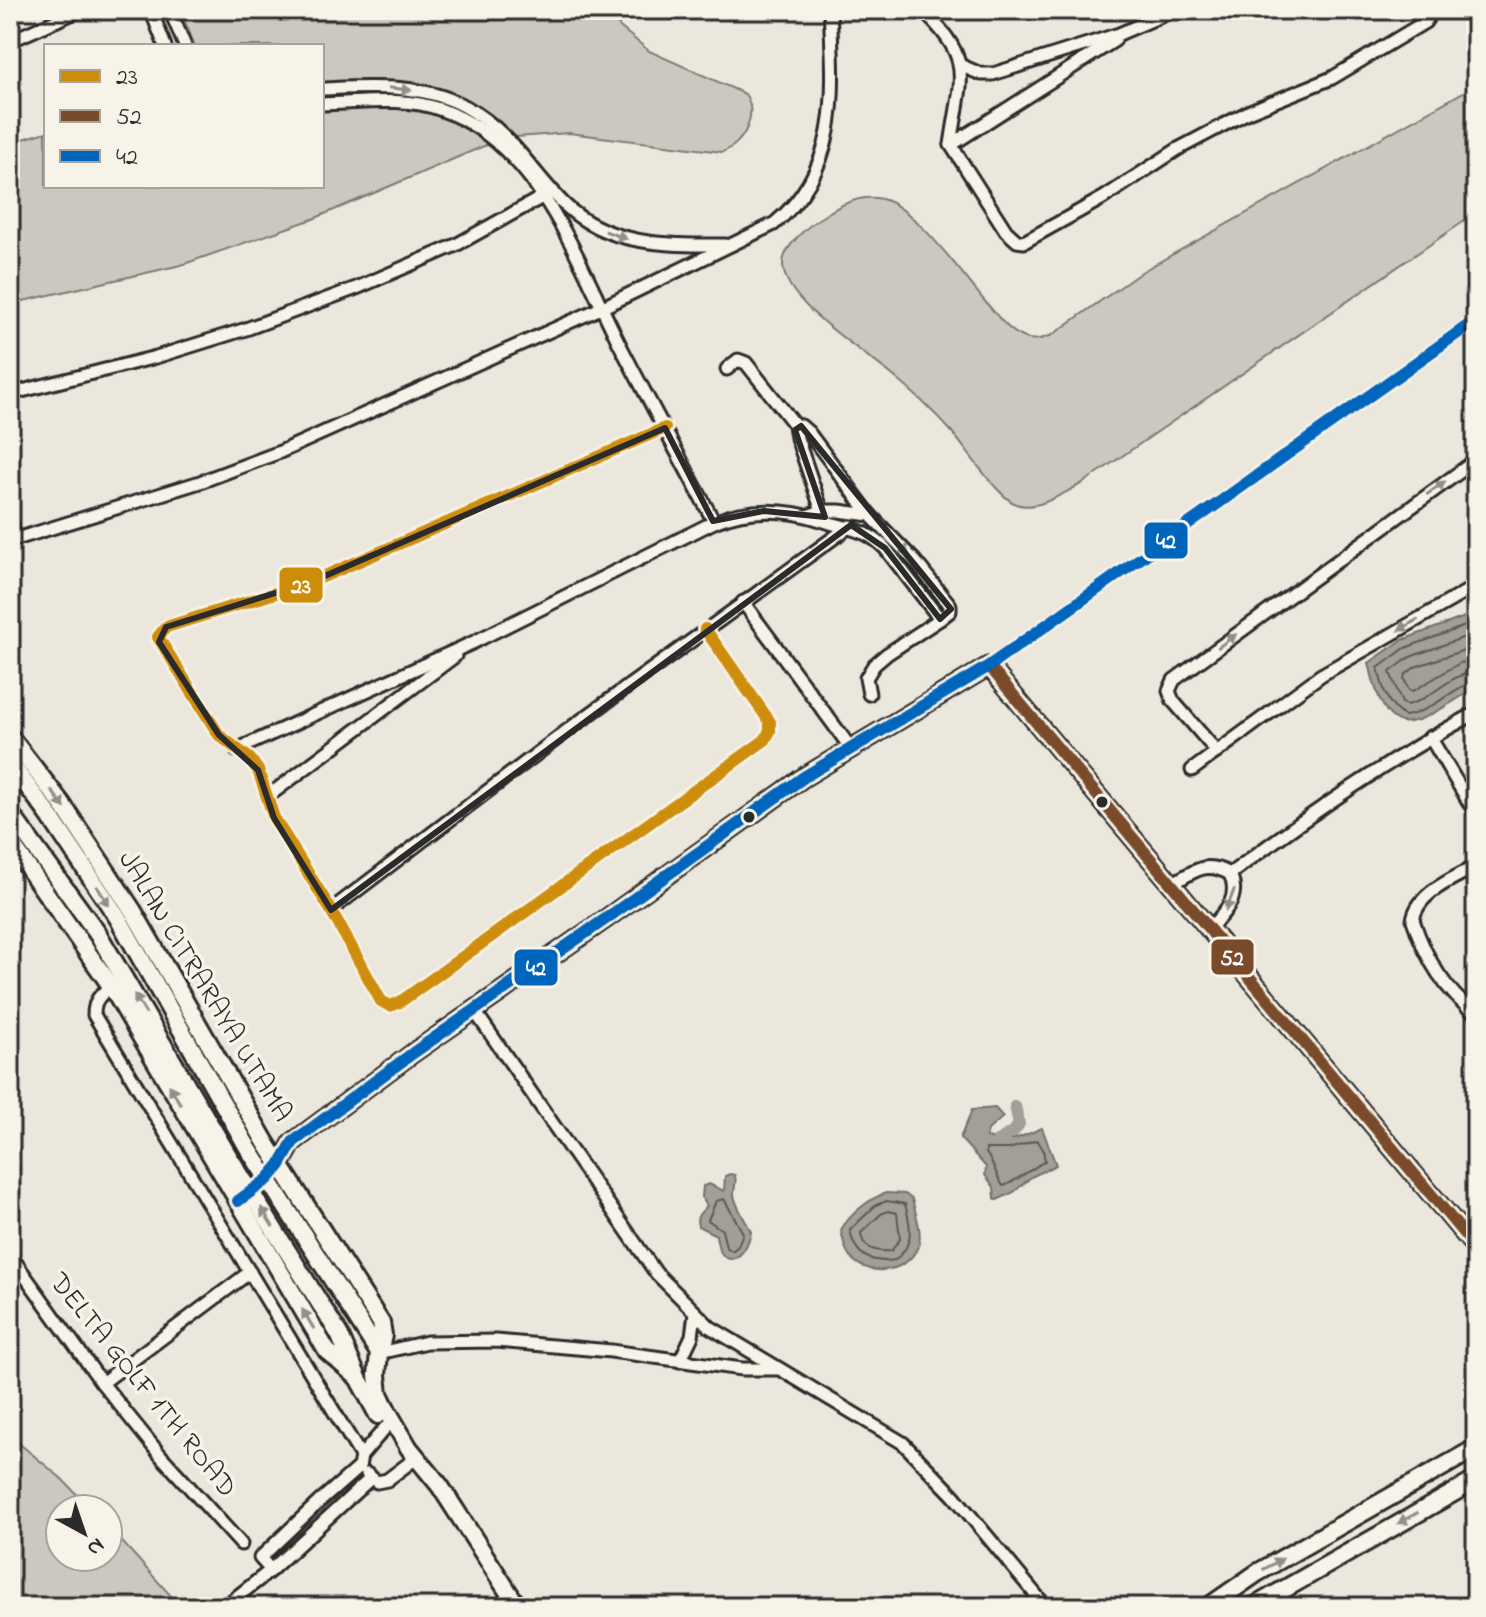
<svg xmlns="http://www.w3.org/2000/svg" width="1486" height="1617" font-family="'Indie Flower',sans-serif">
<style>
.green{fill:#cbc8bf;stroke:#7b7a75;stroke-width:2}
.water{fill:#a29f98;stroke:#72716c;stroke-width:2}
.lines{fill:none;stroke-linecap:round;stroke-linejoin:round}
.shore{stroke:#5b5957;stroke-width:2}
.canal{stroke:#a29f98;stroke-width:12}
.street-casing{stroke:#2b2b2b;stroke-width:17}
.secondary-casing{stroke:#2b2b2b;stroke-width:22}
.street{stroke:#f7f3e8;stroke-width:11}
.secondary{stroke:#f7f3e8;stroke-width:16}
.bus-1-casing{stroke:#f7f3e8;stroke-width:18}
.bus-2-casing{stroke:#f7f3e8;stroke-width:18}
.bus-3-casing{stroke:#f7f3e8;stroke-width:18}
.bus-1{stroke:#ce8d09;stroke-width:12}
.bus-2{stroke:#7a4b2a;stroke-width:12}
.bus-3{stroke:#0065bd;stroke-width:12}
.oneway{fill:#918f8a}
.marked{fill:none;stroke:#2b2b2b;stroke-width:6;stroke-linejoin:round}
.bus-dot{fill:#2b2b2b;stroke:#f7f3e8;stroke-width:3}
.labels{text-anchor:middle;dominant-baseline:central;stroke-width:7;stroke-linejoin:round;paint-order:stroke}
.street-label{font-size:28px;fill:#2b2b2b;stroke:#f7f3e8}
.line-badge{stroke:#f7f3e8;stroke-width:3}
.badge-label{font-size:22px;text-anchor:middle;font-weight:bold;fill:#fff}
</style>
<rect width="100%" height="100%" fill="#ebe7dd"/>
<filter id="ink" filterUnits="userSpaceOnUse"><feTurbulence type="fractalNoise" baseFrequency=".0125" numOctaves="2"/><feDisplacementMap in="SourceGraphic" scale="16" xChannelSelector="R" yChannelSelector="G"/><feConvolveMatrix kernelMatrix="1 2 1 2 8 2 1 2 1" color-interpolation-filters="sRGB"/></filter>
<g filter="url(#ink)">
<g class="green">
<path d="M 180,10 L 605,10 L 620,27 L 649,51 L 745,94 C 759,113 744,145 722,152 L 569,133 L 516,137 L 484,146 L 313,219 L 181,265 L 10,304 L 10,143 L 46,132 L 46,186 L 322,186 L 322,46 L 195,46 Z"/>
<path d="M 1476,85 L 1476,213 L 1083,483 C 1065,492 1037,512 1016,504 C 999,498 965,448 952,432 C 934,412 912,391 891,374 C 863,351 783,302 783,264 C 783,246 811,223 825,215 C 841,204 862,194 882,199 C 915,207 965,278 988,305 C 998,316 1008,331 1023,337 C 1033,342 1042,339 1052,335 L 1143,271 Z"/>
<path d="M 10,1436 L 61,1478 L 91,1509 L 60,1509 L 60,1557 L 108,1557 L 108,1526 L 181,1607 L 10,1607 Z"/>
</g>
<g class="water">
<path d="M 1476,613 L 1476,688 C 1416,722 1389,754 1369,663 L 1402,640 Z"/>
<path d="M 995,1108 L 1003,1117 L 988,1130 L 986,1137 C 1006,1146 1023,1136 1042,1128 L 1056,1165 L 1031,1177 L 1014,1192 L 997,1200 L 995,1198 L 994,1187 L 985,1175 L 986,1167 L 960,1138 L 972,1110 Z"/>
<path d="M 730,1174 L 735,1175 C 737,1183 734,1186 734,1195 C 736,1208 746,1220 751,1232 C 745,1262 720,1272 716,1235 L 698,1226 C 695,1215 701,1213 707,1206 L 702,1198 L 703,1186 L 709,1184 L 724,1191 L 725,1176 Z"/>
<path d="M 886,1193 L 905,1194 L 912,1199 C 915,1212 922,1230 919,1243 C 912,1271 872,1279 852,1259 C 845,1251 843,1240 841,1230 C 849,1215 870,1198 886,1193 Z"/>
</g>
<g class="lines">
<g class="shore">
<path d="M 1476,622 L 1405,648 L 1378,668 C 1382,685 1387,708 1405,716 C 1435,711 1454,685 1476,682"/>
<path d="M 1476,633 L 1410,657 L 1390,672 L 1402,703 L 1406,705 C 1432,700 1450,673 1476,672"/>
<path d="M 1476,646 L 1415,667 L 1405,675 L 1404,679 L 1409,690 L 1413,691 L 1460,663 L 1476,660"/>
<path d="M 1037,1140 L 1043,1149 L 1045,1161 C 1034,1167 1012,1184 1003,1186 C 995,1174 994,1164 986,1153 L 986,1149 L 1009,1149 Z"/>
<path d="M 724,1199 L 743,1233 L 738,1246 L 732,1251 L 726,1247 L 722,1230 L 708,1220 L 716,1201 Z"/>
<path d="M 887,1201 L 905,1204 C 911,1226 915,1245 895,1260 C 870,1264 854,1255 850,1230 L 876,1205 Z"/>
<path d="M 888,1211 L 897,1213 L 900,1239 L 891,1251 C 876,1252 862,1249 861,1233 L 881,1214 Z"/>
</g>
<path class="canal" d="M 997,1142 L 1015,1130 L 1019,1124 L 1015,1106"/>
<g class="street-casing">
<g id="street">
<path d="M 151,10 L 165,46"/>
<path d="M 170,10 L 185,46"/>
<path d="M 922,10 C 976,60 960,79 951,145 L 1006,231 L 1017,241 L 1024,242 L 1103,198 L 1178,149 L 1250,111 L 1332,78 L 1425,22 L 1433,10"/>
<path d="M 10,41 L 80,10"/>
<path d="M 962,66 L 981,74 L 993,74 L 1119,34 L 1175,10"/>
<path d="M 322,89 C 369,87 423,83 466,107 C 512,133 530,170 565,205 C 609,247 670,245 726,245"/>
<path d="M 322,104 C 362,103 404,96 442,110 C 539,144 578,263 620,345 C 651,405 683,463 714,522 C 750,507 788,509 824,521 C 850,530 863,527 885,548 L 940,619"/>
<path d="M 951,145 L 1115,40"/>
<path d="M 727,369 L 738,360 L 746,363 L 795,425"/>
<path d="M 10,394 L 156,357 L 246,329 L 359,287 L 456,245 L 553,191"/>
<path d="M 665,428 L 311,582 L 166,627 L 158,637 L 219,735 L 250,759 L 258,770 L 274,818 L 331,910 L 381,1001 L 390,1006 L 400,1002 L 765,740 L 770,731 L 770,722 L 705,629"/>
<path d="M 810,515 L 822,511 L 839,511 L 870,515 L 915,561 L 950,605 L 950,611 L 940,619 L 887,654 L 874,665 L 866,678 L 869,694"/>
<path d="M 824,517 L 797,438 L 795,425 L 801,426 L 809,433 L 870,515"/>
<path d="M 10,520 L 15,538"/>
<path d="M 10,541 L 200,482 L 280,452 L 601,308 L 774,224 C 842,168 834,89 830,10"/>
<path d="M 743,602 L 850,747"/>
<path d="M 989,666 L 1476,320"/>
<path d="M 1430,737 L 1476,814"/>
<path d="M 236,750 L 472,643 L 714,522"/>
<path d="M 1217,752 L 1173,701 L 1169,691 L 1174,680 L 1476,460"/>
<path d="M 1192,770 L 1321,675 L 1476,586"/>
<path d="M 267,797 L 455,656"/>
<path d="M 1476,866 C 1454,879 1417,892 1413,920 C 1425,957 1445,991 1476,1014"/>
<path d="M 1230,874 C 1309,815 1389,759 1476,713"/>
<path d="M 1172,884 C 1194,871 1205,860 1230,874 C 1241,898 1225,912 1209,929"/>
<path d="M 331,910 L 572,727 L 850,526"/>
<path d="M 111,986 C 100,995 94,1000 94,1015 L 361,1456"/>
<path d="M 474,1010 L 656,1273 L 710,1327 L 903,1443 L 954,1496 L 1046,1607"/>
<path d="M 10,1255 L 102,1383 L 161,1456 L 241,1544"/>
<path d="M 379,1353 L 427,1342 L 496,1341 L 611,1351 L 742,1369 L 779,1369"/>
<path d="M 680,1361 L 692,1336 L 695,1313"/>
<path d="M 102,1383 L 250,1272"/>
<path d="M 367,1474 L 377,1482 L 387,1480 L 416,1458"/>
<path d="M 271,1570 L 260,1558 L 319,1502 L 359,1467 L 361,1456 L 385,1428"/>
<path d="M 224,1607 L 271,1570 L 371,1478"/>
</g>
</g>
<g class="secondary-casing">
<g id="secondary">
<path d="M 10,737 L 62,804 L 133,911 L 266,1143 L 381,1323 L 383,1335 L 379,1353"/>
<path d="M 10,763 L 47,812 L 118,918 L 248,1148 L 379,1353 L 377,1375 L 379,1394 L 388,1412 L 409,1448 L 440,1486 L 518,1607"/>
<path d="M 10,813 L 98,934 L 229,1157 L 339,1334 L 358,1378 L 378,1415"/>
<path d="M 10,842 L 111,986 L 327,1351 L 356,1376"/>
<path d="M 238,1201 L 268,1179 L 280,1165 L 293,1142 L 413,1053 L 607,918 L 804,777 L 989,666 L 1476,1248"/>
<path d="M 1208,1607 L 1257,1573 L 1476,1448"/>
<path d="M 1253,1607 L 1476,1480"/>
</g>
</g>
<use href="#street" class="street"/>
<use href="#secondary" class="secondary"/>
<g class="bus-1-casing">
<path id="bus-1" d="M 665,428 L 311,582 L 166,627 L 158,637 L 219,735 L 250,759 L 258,770 L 274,818 L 331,910 L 381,1001 L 390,1006 L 400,1002 L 765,740 L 770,731 L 770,722 L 705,629"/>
</g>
<g class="bus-2-casing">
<path id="bus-2" d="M 989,666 L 1476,1248"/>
</g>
<g class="bus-3-casing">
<path id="bus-3" d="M 238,1201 L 268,1179 L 280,1165 L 293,1142 L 413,1053 L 607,918 L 804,777 L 989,666 L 1476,320"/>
</g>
<use href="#bus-1" class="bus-1"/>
<use href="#bus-2" class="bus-2"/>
<use href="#bus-3" class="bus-3"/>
</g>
<defs><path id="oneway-solid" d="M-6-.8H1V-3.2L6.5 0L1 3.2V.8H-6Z" transform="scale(2)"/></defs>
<g class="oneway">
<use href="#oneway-solid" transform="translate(400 89) rotate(6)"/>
<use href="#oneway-solid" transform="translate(616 235) rotate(20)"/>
<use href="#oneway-solid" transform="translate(1436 488) rotate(-36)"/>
<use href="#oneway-solid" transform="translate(901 547) rotate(46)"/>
<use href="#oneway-solid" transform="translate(1408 625) rotate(150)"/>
<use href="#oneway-solid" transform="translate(1227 641) rotate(-36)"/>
<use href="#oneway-solid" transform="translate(58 799) rotate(53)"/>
<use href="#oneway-solid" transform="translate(103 896) rotate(57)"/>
<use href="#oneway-solid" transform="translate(1230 900) rotate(112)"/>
<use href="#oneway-solid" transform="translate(140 1004) rotate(-121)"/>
<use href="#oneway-solid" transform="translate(175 1095) rotate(-120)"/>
<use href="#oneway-solid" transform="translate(267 1217) rotate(-122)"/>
<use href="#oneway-solid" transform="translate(308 1319) rotate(-121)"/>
<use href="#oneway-solid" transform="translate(1408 1518) rotate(151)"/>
<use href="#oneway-solid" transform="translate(1273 1564) rotate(-29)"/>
</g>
</g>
<path class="marked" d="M 801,426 L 951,609 L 940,619 L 885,548 L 851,525 L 331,910 L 274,818 L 258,770 L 219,735 L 159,642 L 166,627 L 311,582 L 665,428 L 713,521 L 764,511 L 825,517 L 795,430 Z"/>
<g class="bus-dot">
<circle cx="1102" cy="802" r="7"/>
<circle cx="749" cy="817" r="7"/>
</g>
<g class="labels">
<g class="street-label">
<text transform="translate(204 987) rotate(59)">JALAN CITRARAYA UTAMA</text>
<text transform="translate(142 1386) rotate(51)">DELTA GOLF 1TH ROAD</text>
</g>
</g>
<g class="line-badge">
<rect x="1143" y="521" width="46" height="39" rx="8" fill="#0065bd"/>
<rect x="278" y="566" width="46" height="38" rx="8" fill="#ce8d09"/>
<rect x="1210" y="938" width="45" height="38" rx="8" fill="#7a4b2a"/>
<rect x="513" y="948" width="46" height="39" rx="8" fill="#0065bd"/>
</g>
<g class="badge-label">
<text x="1166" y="548">42</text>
<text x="301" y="593">23</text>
<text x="1232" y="965">52</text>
<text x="536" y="975">42</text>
</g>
<rect width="1486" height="1617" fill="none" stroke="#f7f3e8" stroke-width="40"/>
<rect x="20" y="20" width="1446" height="1577" fill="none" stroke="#2b2b2b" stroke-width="3" filter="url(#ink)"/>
<rect x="44" y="44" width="280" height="144" fill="#f7f3e8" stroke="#a5a39c" stroke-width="2"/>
<rect x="60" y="70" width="40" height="12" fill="#ce8d09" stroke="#a5a39c" stroke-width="2"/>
<text x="116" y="84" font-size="24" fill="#2b2b2b">23</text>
<rect x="60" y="110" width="40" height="12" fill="#7a4b2a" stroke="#a5a39c" stroke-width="2"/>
<text x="116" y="124" font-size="24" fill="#2b2b2b">52</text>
<rect x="60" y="150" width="40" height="12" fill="#0065bd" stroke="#a5a39c" stroke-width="2"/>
<text x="116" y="164" font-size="24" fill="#2b2b2b">42</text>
<g transform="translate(84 1533) rotate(140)"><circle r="38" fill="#f7f3e8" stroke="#a5a39c" stroke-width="2"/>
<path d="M0-6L14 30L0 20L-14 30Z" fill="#2b2b2b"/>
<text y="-12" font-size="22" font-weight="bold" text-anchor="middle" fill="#2b2b2b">N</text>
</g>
</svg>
